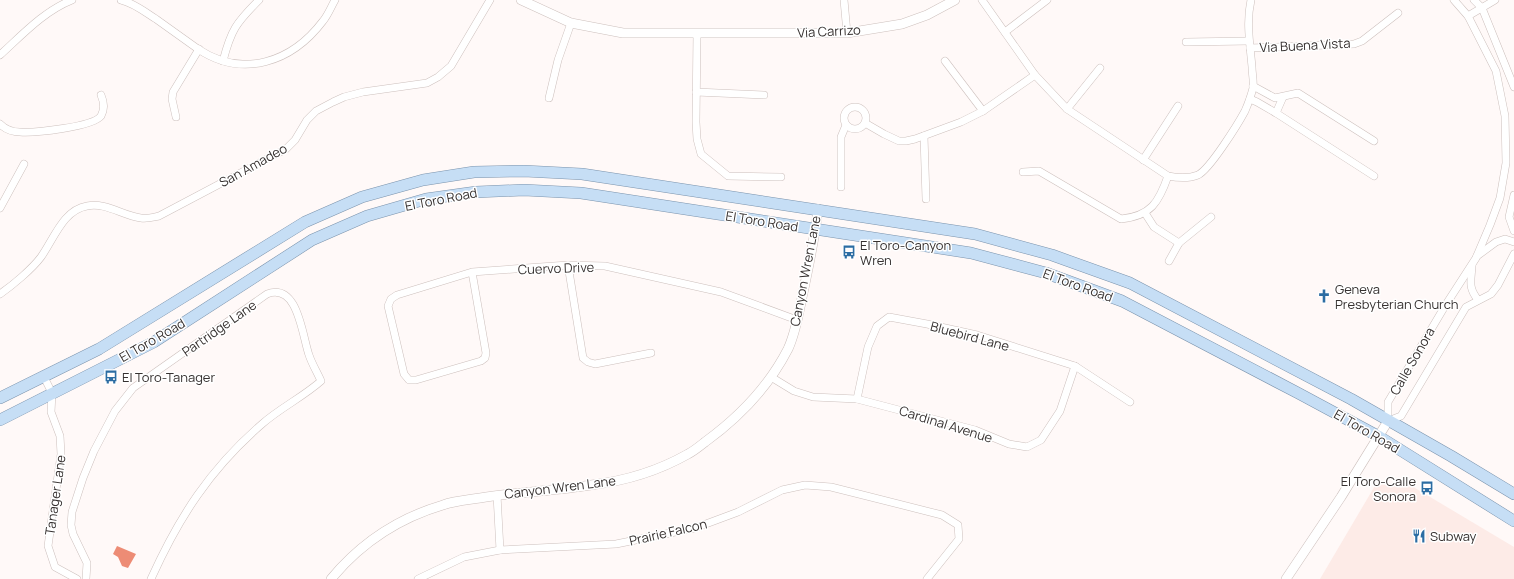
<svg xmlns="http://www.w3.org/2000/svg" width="1514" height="579" font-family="Manrope,sans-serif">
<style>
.built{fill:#fdebe7}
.water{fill:#ed8c75}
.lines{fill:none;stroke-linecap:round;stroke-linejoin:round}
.minor-casing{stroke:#cdc0bd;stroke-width:8}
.tertiary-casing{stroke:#cdc0bd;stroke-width:10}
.primary-casing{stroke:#7b93ac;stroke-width:12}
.minor{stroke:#fff;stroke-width:7}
.tertiary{stroke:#fff;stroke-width:9}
.primary{stroke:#c6def5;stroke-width:11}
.labels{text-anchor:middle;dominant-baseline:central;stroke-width:3;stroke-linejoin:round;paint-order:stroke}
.street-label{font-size:13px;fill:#363130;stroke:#fff}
.poi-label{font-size:13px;fill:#363130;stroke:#fff;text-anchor:start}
</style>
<rect width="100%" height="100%" fill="#fff9f8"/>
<path class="built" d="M 1376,484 L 1410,485 L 1514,547 L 1514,579 L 1320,579 Z"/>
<path class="water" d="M 117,546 L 136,554 L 128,568 L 122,566 L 118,557 L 113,554 Z"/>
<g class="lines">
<g class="minor-casing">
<g id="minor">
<path d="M 121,0 C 134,3 145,12 156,19 C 170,29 184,39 198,49 C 243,79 292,62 323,21 C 328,15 331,7 335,0"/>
<path d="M 844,0 L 847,33"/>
<path d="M 982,0 L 1035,75 L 1067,109 L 1168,176 C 1178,178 1188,179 1198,175 C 1210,169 1238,124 1245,111 C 1248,104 1251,96 1253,88 C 1254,81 1252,74 1252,67 C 1250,44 1246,22 1251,0"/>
<path d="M 1454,0 L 1468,16 L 1496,71 L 1505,116 L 1506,163 L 1500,198 L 1490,225 L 1476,258 L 1445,306 L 1388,402 L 1388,421 L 1401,416 L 1466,307 L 1491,294 L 1498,285 L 1514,254"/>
<path d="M 1474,0 L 1482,8 L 1514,87"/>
<path d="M 1468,16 L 1495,0"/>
<path d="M 1005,32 L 1047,0"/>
<path d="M 697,33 L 696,122 L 697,139 L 701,154 L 728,176 L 781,177"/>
<path d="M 1186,42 L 1249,41"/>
<path d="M 1250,48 L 1354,44 L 1362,41 L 1398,13"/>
<path d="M 0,55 C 22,35 44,11 72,0"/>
<path d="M 223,61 C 231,30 236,23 259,0"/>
<path d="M 945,61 L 983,111"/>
<path d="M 1253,86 L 1275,98 L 1298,93 L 1374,141"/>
<path d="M 696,92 L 764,95"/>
<path d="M 549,98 L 558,60 L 571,23"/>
<path d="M 1250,99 L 1257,102 L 1276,113 L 1374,176"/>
<circle cx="855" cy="118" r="11"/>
<path d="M 1067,109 L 1100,68"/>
<path d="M 1276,113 L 1283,97"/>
<path d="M 176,117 L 172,99 L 173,92 L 199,49"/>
<path d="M 865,123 L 884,134 L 899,141 L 906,141 L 915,139 L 961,122 L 983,111 L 1035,75"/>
<path d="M 0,124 C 5,129 13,132 20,132 C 34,133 93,127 101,116 C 105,109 104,102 101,95"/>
<path d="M 924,136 L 926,199"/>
<path d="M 1143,160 L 1178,106"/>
<path d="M 1023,172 L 1039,171 L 1121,219 C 1151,216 1159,202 1168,176"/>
<path d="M 841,187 L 841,137 L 846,125"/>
<path d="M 1514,195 L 1509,217 L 1514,231"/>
<path d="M 0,208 L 24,164"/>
<path d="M 1145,213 L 1154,227 L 1179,243"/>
<path d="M 1477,256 L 1496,242 L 1505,239 L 1514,242"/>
<path d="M 1169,261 L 1179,243 L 1211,217"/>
<path d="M 568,265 L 583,358 L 588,362 L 595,364 L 651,353"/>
<path d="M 1472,266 C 1471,282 1468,287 1478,300"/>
<path d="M 472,272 L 486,353 L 485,358 L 481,361 L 416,380 L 409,380 L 404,374 L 388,306 L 391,299 L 397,295 L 472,272 L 568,265 L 605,266 L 721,292 L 797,320"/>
<path d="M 0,294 C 13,285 32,269 41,257 C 54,239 63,210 87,206 C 106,202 123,216 141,218 C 147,219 154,217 159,216 L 286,149 L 295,140 L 307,120 L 316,111 L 333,102 L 344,97 L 363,92 L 427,83 L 438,77 L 451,66 L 490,0"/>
<path d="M 44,377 L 52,393 L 51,412 L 60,436 L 61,454 L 48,546 L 55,567 L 77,579"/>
<path d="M 771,377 L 794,391 L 813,397 L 857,399 L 975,430 L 1009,444 L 1027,447 L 1041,440 L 1060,411 L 1075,366"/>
<path d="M 857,399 L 868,347 L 877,326 L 889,317 L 927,324 L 977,335 L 1075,366 L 1130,402"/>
<path d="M 497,495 L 500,550"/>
<path d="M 86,579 L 87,563 L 73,534 L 71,525 L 72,512 L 83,478 L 94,451 L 115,411 L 133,388 L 267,294 C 298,282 302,335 309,355 C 312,364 317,372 321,381 C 303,397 280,408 262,424 C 210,469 179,517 151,579"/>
<path d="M 418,579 L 464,557 L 500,550 L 616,544 L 695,528 L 738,512 L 782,490 L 805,485 L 831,487 L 942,515 L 958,525 L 959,539 L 927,579"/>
</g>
</g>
<g class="tertiary-casing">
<g id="tertiary">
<path d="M 521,0 L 571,23 L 623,33 L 847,33 L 902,24 L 927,15 L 955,0"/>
<path d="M 331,579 C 360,544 399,518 443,505 C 454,501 467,500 480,498 C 517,492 554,491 591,485 C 625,481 658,471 688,454 C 694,451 700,446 705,442 C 738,418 769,386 788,349 C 796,332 799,311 803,293 C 809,265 815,237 818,209"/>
<path d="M 1286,579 L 1341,497 L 1388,421"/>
</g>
</g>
<g class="primary-casing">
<g id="primary">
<path d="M 0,398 L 99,349 L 305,222 L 362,197 L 423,180 L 474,172 L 524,171 L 582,174 L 975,234 L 1052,255 L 1130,283 L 1351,399 L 1451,456 L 1514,494"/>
<path d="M 0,420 L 154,342 L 312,240 L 367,216 L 426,199 L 476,192 L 524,190 L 581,193 L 971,253 L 1046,273 L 1122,301 L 1298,393 L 1378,436 L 1514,521"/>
</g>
</g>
<use href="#minor" class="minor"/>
<use href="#tertiary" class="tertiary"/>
<use href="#primary" class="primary"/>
</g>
<defs>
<g id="bus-bare" transform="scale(1.08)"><path d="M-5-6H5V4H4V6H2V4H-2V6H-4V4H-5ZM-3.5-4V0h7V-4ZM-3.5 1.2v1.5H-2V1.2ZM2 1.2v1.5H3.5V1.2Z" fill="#2c6da3" stroke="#fff" stroke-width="2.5" paint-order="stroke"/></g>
<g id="church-bare" transform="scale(1.08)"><path d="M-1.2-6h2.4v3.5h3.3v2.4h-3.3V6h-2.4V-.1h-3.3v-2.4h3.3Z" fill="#2c6da3" stroke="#fff" stroke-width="2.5" paint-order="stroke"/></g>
<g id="restaurant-bare" transform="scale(1.08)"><path d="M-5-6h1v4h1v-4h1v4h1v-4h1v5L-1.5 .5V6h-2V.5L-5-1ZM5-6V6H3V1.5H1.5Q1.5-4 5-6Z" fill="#2c6da3" stroke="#fff" stroke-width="2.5" paint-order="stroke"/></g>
</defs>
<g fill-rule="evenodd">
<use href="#bus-bare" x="849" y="252"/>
<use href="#church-bare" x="1324" y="296"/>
<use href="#bus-bare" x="111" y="377"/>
<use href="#bus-bare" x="1427" y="488"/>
<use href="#restaurant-bare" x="1419" y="536"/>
</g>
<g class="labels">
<g class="street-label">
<text transform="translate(829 31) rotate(-3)">Via Carrizo</text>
<text transform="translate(1305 45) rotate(-3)">Via Buena Vista</text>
<text transform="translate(253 165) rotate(-29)">San Amadeo</text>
<text transform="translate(441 199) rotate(-11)">El Toro Road</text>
<text transform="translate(762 221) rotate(9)">El Toro Road</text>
<text transform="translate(556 268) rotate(-2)">Cuervo Drive</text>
<text transform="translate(805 271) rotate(-79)">Canyon Wren Lane</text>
<text transform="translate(1078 285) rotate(20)">El Toro Road</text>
<text transform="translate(219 328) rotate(-35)">Partridge Lane</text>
<text transform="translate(970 336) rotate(15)">Bluebird Lane</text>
<text transform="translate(152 340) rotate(-30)">El Toro Road</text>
<text transform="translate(1412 361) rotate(-60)">Calle Sonora</text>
<text transform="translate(946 424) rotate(17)">Cardinal Avenue</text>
<text transform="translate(1367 431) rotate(30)">El Toro Road</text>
<text transform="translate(560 487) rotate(-7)">Canyon Wren Lane</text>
<text transform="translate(55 495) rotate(-82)">Tanager Lane</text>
<text transform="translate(668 532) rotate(-13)">Prairie Falcon</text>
</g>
<g class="poi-label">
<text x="860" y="245">El Toro-Canyon<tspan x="860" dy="15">Wren</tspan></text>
<text x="1335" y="289">Geneva<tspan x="1335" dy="15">Presbyterian Church</tspan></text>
<text x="122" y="377">El Toro-Tanager</text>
<text x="1416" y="481" text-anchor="end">El Toro-Calle<tspan x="1416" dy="15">Sonora</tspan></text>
<text x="1430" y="536">Subway</text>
</g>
</g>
</svg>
